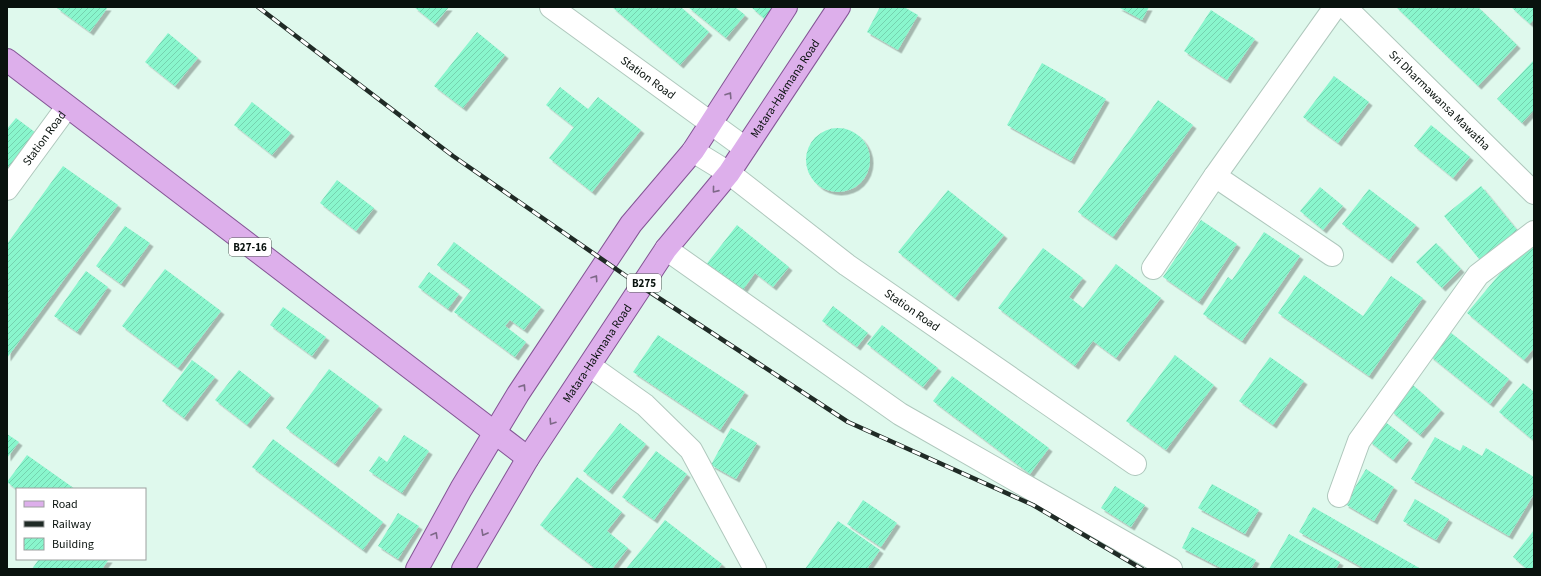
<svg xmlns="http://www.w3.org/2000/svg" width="1541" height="576" font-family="'Source Sans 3',sans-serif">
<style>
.building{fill:url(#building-hatch);filter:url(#shadow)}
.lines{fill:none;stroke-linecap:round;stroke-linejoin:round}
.minor-casing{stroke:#afc8bd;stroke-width:24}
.major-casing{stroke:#845595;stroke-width:24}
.minor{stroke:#fff;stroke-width:22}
.major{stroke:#ddafeb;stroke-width:22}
.rail-casing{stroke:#202b26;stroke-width:4.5}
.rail{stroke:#fff;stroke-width:3;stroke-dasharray:9;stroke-linecap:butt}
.oneway{stroke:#7e6888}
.labels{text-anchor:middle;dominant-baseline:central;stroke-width:3;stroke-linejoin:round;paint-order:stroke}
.shield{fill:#fff;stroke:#535956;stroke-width:1}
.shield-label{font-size:11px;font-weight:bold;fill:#09120e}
.street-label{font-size:12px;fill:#09120e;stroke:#fff}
</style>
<defs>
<pattern id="building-hatch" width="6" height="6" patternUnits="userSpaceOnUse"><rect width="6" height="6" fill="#89f6cd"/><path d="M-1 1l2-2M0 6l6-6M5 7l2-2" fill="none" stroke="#75d2af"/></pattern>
<filter id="shadow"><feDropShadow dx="3.5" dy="3.5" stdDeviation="0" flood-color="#0004"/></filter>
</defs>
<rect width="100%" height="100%" fill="#dff9ed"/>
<g class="building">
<path d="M 58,7 L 108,7 L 90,32 L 57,8 Z"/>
<path d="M 414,7 L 449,7 L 435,24 Z"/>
<path d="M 612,7 L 681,7 L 709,32 L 680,65 Z"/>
<path d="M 688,7 L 735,7 L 745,15 L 726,38 Z"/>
<path d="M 751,7 L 777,7 L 766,20 Z"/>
<path d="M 880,7 L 904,7 L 918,15 L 898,50 L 867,32 Z"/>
<path d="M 1118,7 L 1149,7 L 1142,20 Z"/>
<path d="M 1396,7 L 1478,7 L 1517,45 L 1478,86 Z"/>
<path d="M 1511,7 L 1534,7 L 1534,19 L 1530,24 Z"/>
<path d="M 1211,10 L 1255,39 L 1227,80 L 1184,51 Z"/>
<path d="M 477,32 L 505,55 L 463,108 L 434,86 Z"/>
<path d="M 168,33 L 198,58 L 175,86 L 145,62 Z"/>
<path d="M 1534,60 L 1534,110 L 1522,123 L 1497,99 Z"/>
<path d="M 1042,63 L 1106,99 L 1071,161 L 1007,125 Z"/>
<path d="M 1334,76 L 1369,102 L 1338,143 L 1303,117 Z"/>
<path d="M 560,87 L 588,109 L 598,97 L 641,130 L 592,192 L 549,158 L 574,127 L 546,105 Z"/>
<path d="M 1158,100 L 1193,125 L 1113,237 L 1078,212 Z"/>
<path d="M 252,102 L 291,133 L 272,155 L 234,125 Z"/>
<path d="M 16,118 L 36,133 L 8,169 L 7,129 Z"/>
<path d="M 1431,125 L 1470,157 L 1453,178 L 1414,146 Z"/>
<circle cx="838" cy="160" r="32"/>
<path d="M 63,166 L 118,205 L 7,358 L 7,244 Z"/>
<path d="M 337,180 L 374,208 L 356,231 L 320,203 Z"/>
<path d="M 1481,186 L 1517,230 L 1480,260 L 1444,216 Z"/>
<path d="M 1320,187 L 1343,206 L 1323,230 L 1300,211 Z"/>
<path d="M 1369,189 L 1416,225 L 1389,260 L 1342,224 Z"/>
<path d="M 948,190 L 1004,235 L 955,298 L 898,252 Z"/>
<path d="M 1201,220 L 1237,244 L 1199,302 L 1163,277 Z"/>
<path d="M 737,225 L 789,267 L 773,287 L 755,273 L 740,294 L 705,266 Z"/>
<path d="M 125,226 L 150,243 L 121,284 L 96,266 Z"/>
<path d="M 1264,232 L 1300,256 L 1242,341 L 1203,314 L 1228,277 L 1232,280 Z"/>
<path d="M 1528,240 L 1534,245 L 1534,348 L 1524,360 L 1467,313 Z"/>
<path d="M 454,242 L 541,307 L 524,330 L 510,320 L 505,326 L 526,342 L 515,357 L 454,312 L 471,290 L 437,265 Z"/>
<path d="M 1436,243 L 1461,269 L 1442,288 L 1416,262 Z"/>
<path d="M 1043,248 L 1083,278 L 1069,297 L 1083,308 L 1116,264 L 1161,298 L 1116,358 L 1093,341 L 1075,366 L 998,308 Z"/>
<path d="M 165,269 L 221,311 L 178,368 L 122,326 Z"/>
<path d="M 86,271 L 108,287 L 77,332 L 54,316 Z"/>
<path d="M 429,272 L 459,294 L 448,309 L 418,287 Z"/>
<path d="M 1304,275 L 1363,316 L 1391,276 L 1423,298 L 1369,376 L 1278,313 Z"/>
<path d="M 833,306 L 868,333 L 857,347 L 822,321 Z"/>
<path d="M 283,307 L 326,337 L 312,356 L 270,325 Z"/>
<path d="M 882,325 L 938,368 L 923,387 L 867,344 Z"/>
<path d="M 1450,332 L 1509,379 L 1490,404 L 1430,356 Z"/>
<path d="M 658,335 L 745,392 L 720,430 L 633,372 Z"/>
<path d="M 1175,355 L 1214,385 L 1166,450 L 1126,421 Z"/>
<path d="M 1270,357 L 1304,381 L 1273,425 L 1239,401 Z"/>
<path d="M 192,360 L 215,377 L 184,418 L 162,401 Z"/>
<path d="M 329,369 L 379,406 L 335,464 L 286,428 Z"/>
<path d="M 239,370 L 271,395 L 247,425 L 215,400 Z"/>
<path d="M 952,376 L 1049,448 L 1030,474 L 933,401 Z"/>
<path d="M 1523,383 L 1534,392 L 1534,441 L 1499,412 Z"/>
<path d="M 1413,385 L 1441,410 L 1420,435 L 1391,411 Z"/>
<path d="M 1384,421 L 1409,440 L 1393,460 L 1369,441 Z"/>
<path d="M 620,423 L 646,444 L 609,491 L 583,471 Z"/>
<path d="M 731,428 L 757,443 L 736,479 L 711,465 Z"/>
<path d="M 7,434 L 19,442 L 7,458 Z"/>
<path d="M 404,435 L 429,451 L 402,493 L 369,471 L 379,456 L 387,462 Z"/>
<path d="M 1435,437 L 1460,451 L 1463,445 L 1482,456 L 1486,448 L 1534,477 L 1534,494 L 1509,536 L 1411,479 Z"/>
<path d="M 273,439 L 383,522 L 363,550 L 252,467 Z"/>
<path d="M 656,451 L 687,474 L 654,520 L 622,497 Z"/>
<path d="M 27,455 L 75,489 L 16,489 L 7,482 Z"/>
<path d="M 1366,469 L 1394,487 L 1374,521 L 1345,504 Z"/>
<path d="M 577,477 L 622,512 L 607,531 L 628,548 L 612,569 L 596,569 L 540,525 Z"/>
<path d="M 1212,484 L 1259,510 L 1245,534 L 1198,508 Z"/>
<path d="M 1115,486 L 1145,505 L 1131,527 L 1101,508 Z"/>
<path d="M 1415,499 L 1449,519 L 1436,540 L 1403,521 Z"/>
<path d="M 863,500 L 897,523 L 881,547 L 847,524 Z"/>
<path d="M 1313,507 L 1421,569 L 1365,569 L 1299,532 Z"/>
<path d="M 398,513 L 419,526 L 398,559 L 378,546 Z"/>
<path d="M 665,520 L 722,564 L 718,569 L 626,569 Z"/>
<path d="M 838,521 L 880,550 L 867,569 L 805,569 Z"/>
<path d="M 1192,527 L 1256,560 L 1251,569 L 1223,569 L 1182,548 Z"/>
<path d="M 1534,530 L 1534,569 L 1527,569 L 1513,557 Z"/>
<path d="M 1289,534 L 1340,562 L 1336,569 L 1269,569 Z"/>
<path d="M 39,559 L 109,559 L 102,569 L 32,569 Z"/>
</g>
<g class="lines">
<g class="minor-casing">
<g id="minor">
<path id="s1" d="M 551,7 L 745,148"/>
<path id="s2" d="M 1345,7 L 1534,193"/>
<path id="s3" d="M 693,151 L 729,173 L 847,265 L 1135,464"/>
<path d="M 1215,176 L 1332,255"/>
<path id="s4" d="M 7,189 L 67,107"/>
<path d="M 666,249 L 900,414 L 1171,569"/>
<path d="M 1153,268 L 1215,176 L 1335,7"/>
<path d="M 590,366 L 645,405 L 691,450 L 755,569"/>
<path d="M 1339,496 L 1359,441 L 1478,275 L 1534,232"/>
</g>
</g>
<g class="major-casing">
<g id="major">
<path d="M 7,60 L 528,458"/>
<path d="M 417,569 L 461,489 L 518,394 L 631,224 L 693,151 L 786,7"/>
<path id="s5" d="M 463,569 L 528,458 L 666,249 L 729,173 L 839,7"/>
</g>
</g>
<use href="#minor" class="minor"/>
<use href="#major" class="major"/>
<g class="rail-casing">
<path id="rail" d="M 258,7 L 453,156 L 642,287 L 848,422 L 1033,505 L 1142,569"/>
</g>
<use href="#rail" class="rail"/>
</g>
<defs><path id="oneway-chevron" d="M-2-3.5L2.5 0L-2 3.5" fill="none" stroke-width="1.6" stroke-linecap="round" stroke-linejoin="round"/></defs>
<g class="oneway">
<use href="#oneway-chevron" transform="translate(729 95) rotate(-57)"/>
<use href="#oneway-chevron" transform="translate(715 190) rotate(129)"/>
<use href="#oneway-chevron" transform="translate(595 278) rotate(-56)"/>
<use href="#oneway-chevron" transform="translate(523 387) rotate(-57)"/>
<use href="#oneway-chevron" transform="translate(552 422) rotate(123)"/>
<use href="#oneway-chevron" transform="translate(484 533) rotate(119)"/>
<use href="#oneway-chevron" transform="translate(435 535) rotate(-60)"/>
</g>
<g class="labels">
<g class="shield">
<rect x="229" y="238" width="42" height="18" rx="3"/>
<rect x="627" y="274" width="34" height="18" rx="3"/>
</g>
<g class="shield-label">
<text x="250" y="247">B27-16</text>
<text x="644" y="283">B275</text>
</g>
<g class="street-label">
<text stroke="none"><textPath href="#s1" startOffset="120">Station Road</textPath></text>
<text stroke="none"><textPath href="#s5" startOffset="579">Matara-Hakmana Road</textPath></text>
<text stroke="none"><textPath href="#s2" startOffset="133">Sri Dharmawansa Mawatha</textPath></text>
<text stroke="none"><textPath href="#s4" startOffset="63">Station Road</textPath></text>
<text stroke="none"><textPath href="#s3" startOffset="271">Station Road</textPath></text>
<text stroke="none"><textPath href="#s5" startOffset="254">Matara-Hakmana Road</textPath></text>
</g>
</g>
<rect width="1541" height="576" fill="none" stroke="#09120e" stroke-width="16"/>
<rect x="16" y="488" width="130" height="72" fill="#ffffff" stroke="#9da09f"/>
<rect x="24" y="501" width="20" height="6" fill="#ddafeb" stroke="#9da09f"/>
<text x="52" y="508" font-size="12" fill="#09120e">Road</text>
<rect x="24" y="521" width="20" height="6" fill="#202b26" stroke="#9da09f"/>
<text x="52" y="528" font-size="12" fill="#09120e">Railway</text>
<rect x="24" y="538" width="20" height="12" fill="url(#building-hatch)" stroke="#9da09f"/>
<text x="52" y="548" font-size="12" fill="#09120e">Building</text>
</svg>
